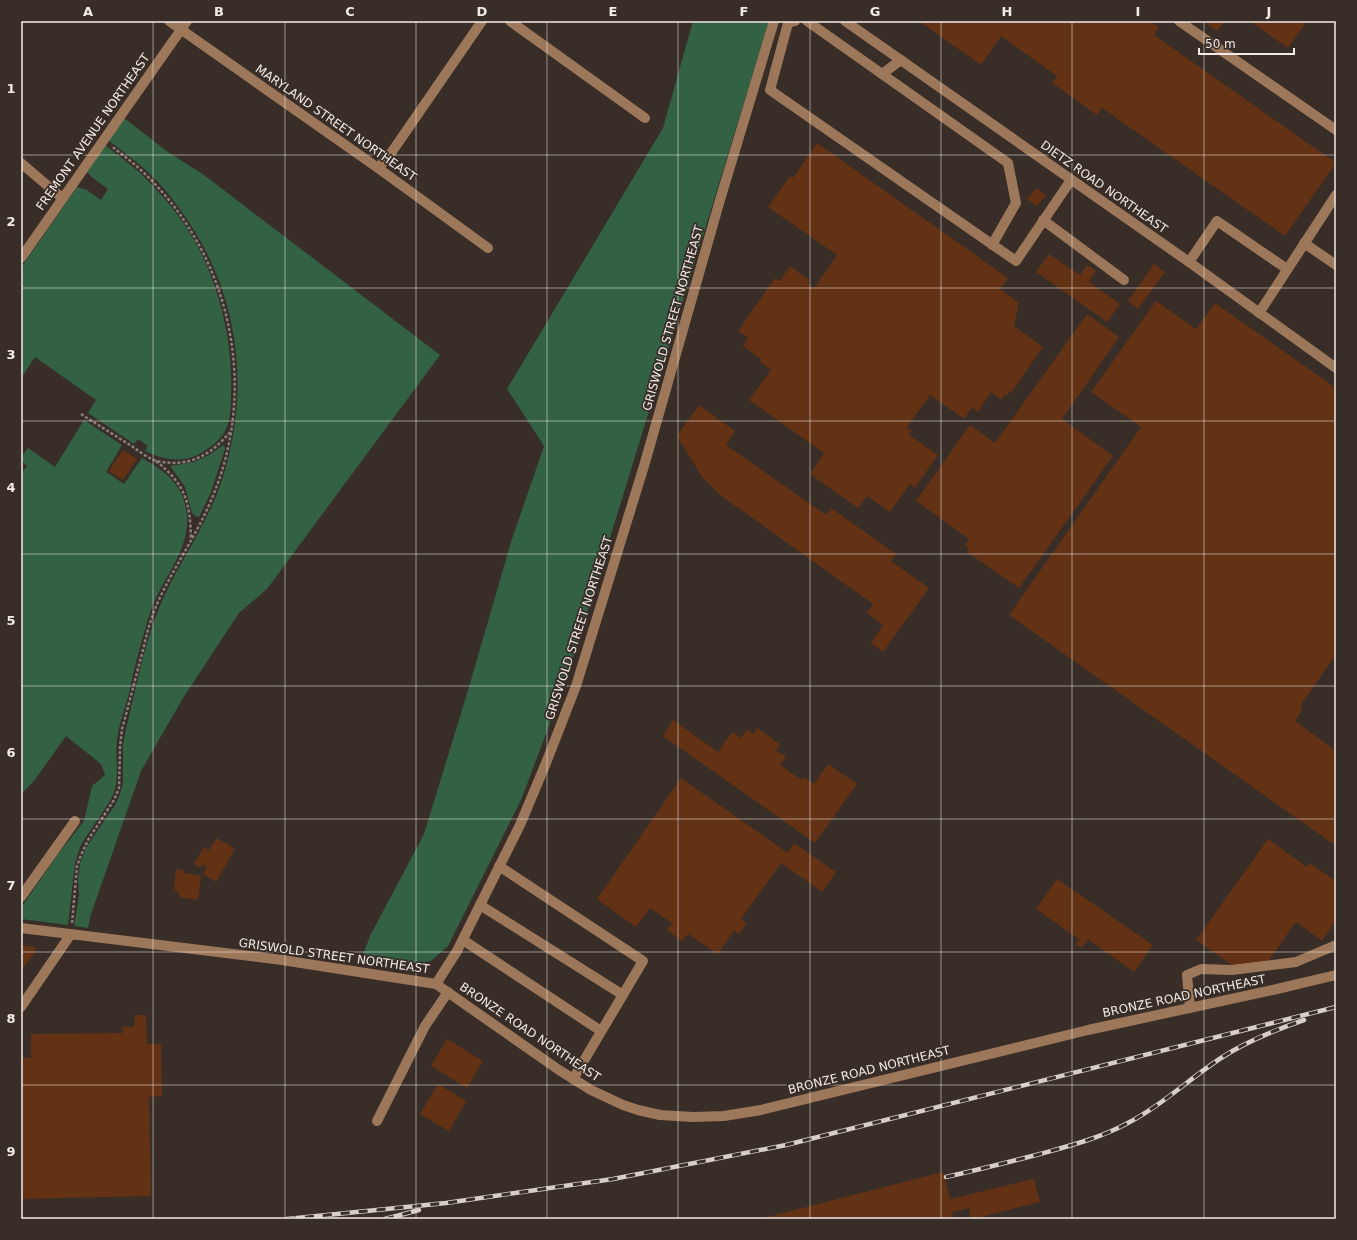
<svg xmlns="http://www.w3.org/2000/svg" width="1357" height="1240" font-family="'DejaVu Sans',sans-serif">
<style>
.green{fill:#336144}
.building{fill:#633114}
.lines{fill:none;stroke-linecap:round;stroke-linejoin:round}
.path{stroke:#897f7a;stroke-width:2.5;stroke-dasharray:3 2;stroke-linecap:butt}
.minor{stroke:#9d7759;stroke-width:10}
.rail-casing{stroke:#d7ceca;stroke-width:4.5}
.rail{stroke:#382d27;stroke-width:3;stroke-dasharray:9;stroke-linecap:butt}
.grid{fill:none;stroke:#f3ebe7;stroke-width:1;stroke-opacity:0.55}
.labels{text-anchor:middle;dominant-baseline:central;stroke-width:3.5;stroke-linejoin:round;paint-order:stroke}
.street-label{font-size:12px;fill:#f3ebe7;stroke:#382d27}
.neatline{fill:none;stroke:#f3ebe7;stroke-width:1.5}
.grid-label{font-size:13px;text-anchor:middle;font-weight:bold;fill:#f3ebe7}
</style>
<rect width="100%" height="100%" fill="#382d27"/>
<g class="green">
<path d="M 693,21 L 769,21 L 566,681 L 521,800 L 448,946 L 431,961 L 409,964 L 361,960 L 370,936 L 424,834 L 466,697 L 511,542 L 544,446 L 507,389 L 663,128 Z"/>
<path d="M 124,118 L 168,152 L 204,175 L 440,355 L 267,589 L 239,613 L 183,698 L 141,771 L 90,917 L 88,928 L 74,926 L 79,895 L 78,879 L 80,863 L 87,846 L 115,805 L 120,794 L 123,783 L 123,745 L 126,729 C 136,689 143,647 159,608 C 175,569 201,534 217,494 C 253,398 242,294 181,211 C 174,201 167,191 158,182 C 143,166 126,154 108,140 Z"/>
<path d="M 105,145 C 116,154 129,163 140,173 C 162,194 184,220 198,247 C 221,292 233,343 231,394 C 231,405 231,419 226,429 C 221,440 212,446 203,452 C 184,464 163,460 145,451 L 148,446 L 138,439 L 134,444 L 88,413 L 96,400 L 35,357 L 21,378 L 21,268 L 77,187 L 87,190 L 101,200 L 108,189 L 93,178 L 87,172 Z"/>
<path d="M 84,420 L 122,445 L 106,472 L 124,484 L 142,458 C 167,472 185,486 187,517 C 189,547 168,573 156,598 C 151,608 148,619 145,630 C 138,652 133,675 128,697 C 124,711 119,725 117,739 C 114,761 122,780 110,801 L 86,837 L 80,847 L 75,863 L 68,925 L 21,919 L 21,908 L 58,854 L 84,821 L 92,786 L 105,775 L 101,764 L 66,736 L 34,781 L 21,794 L 21,474 L 27,466 L 21,460 L 21,458 L 28,448 L 55,467 Z"/>
<path d="M 223,445 L 225,447 L 225,449 L 211,492 L 199,517 L 197,517 L 192,513 L 185,487 L 170,466 L 194,462 L 209,455 Z"/>
</g>
<g class="building">
<path d="M 919,21 L 1150,21 L 1159,27 L 1154,35 L 1336,163 L 1285,236 L 1102,108 L 1097,115 L 1052,83 L 1057,76 L 1001,36 L 981,65 Z"/>
<path d="M 1203,21 L 1225,21 L 1217,31 Z"/>
<path d="M 1250,21 L 1307,21 L 1288,48 Z"/>
<path d="M 817,143 L 1008,278 L 1000,289 L 1019,303 L 1014,326 L 1043,347 L 1011,393 L 1010,391 L 1007,396 L 1005,394 L 1001,400 L 991,392 L 978,412 L 972,407 L 964,419 L 930,395 L 907,427 L 912,431 L 909,435 L 938,455 L 915,488 L 910,484 L 890,512 L 867,496 L 858,508 L 810,474 L 824,453 L 749,400 L 771,370 L 760,362 L 761,359 L 743,346 L 748,338 L 738,331 L 775,278 L 780,281 L 790,266 L 809,280 L 807,283 L 814,288 L 837,255 L 768,207 L 790,176 L 793,178 Z"/>
<path d="M 1036,188 L 1046,195 L 1037,206 L 1027,199 Z"/>
<path d="M 1049,254 L 1080,275 L 1087,265 L 1096,271 L 1089,282 L 1120,304 L 1107,322 L 1036,272 Z"/>
<path d="M 1154,264 L 1165,272 L 1138,309 L 1128,301 Z"/>
<path d="M 1156,301 L 1196,329 L 1215,303 L 1336,388 L 1336,655 L 1302,703 L 1301,712 L 1295,721 L 1336,751 L 1336,846 L 1009,615 L 1141,427 L 1091,392 Z"/>
<path d="M 1087,314 L 1119,337 L 1062,419 L 1113,456 L 1019,588 L 967,552 L 969,549 L 964,545 L 969,539 L 916,501 L 970,425 L 995,443 Z"/>
<path d="M 699,405 L 735,431 L 726,445 L 826,515 L 831,508 L 896,554 L 891,561 L 929,588 L 883,652 L 871,643 L 883,625 L 867,613 L 873,604 L 720,495 L 702,477 L 677,436 Z"/>
<path d="M 123,450 L 137,459 L 123,480 L 109,471 Z"/>
<path d="M 673,720 L 718,752 L 732,732 L 741,738 L 747,729 L 753,734 L 757,728 L 780,744 L 776,750 L 786,757 L 780,765 L 802,780 L 804,777 L 814,784 L 828,764 L 857,784 L 815,843 L 663,736 Z"/>
<path d="M 681,778 L 788,853 L 794,843 L 836,872 L 822,892 L 781,863 L 741,919 L 747,923 L 739,934 L 734,930 L 718,954 L 688,934 L 682,941 L 667,930 L 672,923 L 650,908 L 636,927 L 597,899 Z"/>
<path d="M 217,838 L 235,849 L 216,882 L 203,874 L 207,867 L 203,864 L 200,868 L 194,864 L 204,847 L 209,850 Z"/>
<path d="M 1268,839 L 1307,867 L 1310,863 L 1336,881 L 1336,920 L 1322,941 L 1296,922 L 1267,963 L 1236,968 L 1196,940 Z"/>
<path d="M 176,869 L 185,871 L 184,873 L 201,876 L 198,900 L 179,897 L 179,893 L 174,889 Z"/>
<path d="M 1057,879 L 1153,945 L 1134,972 L 1088,939 L 1082,948 L 1076,944 L 1079,939 L 1036,909 Z"/>
<path d="M 21,945 L 35,947 L 35,952 L 21,971 Z"/>
<path d="M 135,1015 L 146,1015 L 147,1044 L 161,1044 L 162,1096 L 149,1097 L 151,1196 L 21,1199 L 21,1058 L 31,1058 L 31,1034 L 123,1033 L 122,1027 L 134,1027 Z"/>
<path d="M 447,1039 L 483,1061 L 467,1088 L 431,1066 Z"/>
<path d="M 438,1084 L 466,1101 L 449,1131 L 420,1114 Z"/>
<path d="M 943,1172 L 950,1199 L 1034,1179 L 1040,1202 L 973,1219 L 971,1219 L 969,1208 L 952,1212 L 954,1219 L 759,1219 Z"/>
</g>
<g class="lines">
<g class="path">
<path d="M 81,414 C 98,425 116,436 133,447 C 140,452 149,459 157,461 C 189,468 211,455 230,432"/>
<path d="M 156,461 C 186,485 190,502 191,539"/>
<path d="M 72,923 L 77,866 L 81,855 L 88,840 L 114,800 L 119,788 L 120,747 L 122,729 C 129,704 135,679 142,654 C 146,637 150,620 157,604 C 173,568 197,535 212,498 C 259,388 231,257 146,175 C 135,164 123,155 111,146"/>
</g>
<g class="minor">
<path d="M 169,21 L 378,168 L 488,248"/>
<path d="M 510,21 L 645,118"/>
<path d="M 795,21 L 788,23 L 770,90 L 1016,261 L 1071,180"/>
<path d="M 807,21 L 1008,163 L 1016,203 L 992,245"/>
<path d="M 845,21 L 1189,262 L 1336,368"/>
<path d="M 1179,21 L 1336,130"/>
<path d="M 882,74 L 901,60"/>
<path d="M 21,163 L 62,198"/>
<path d="M 378,168 L 389,156 L 482,21"/>
<path d="M 1043,220 L 1124,280"/>
<path d="M 1304,243 L 1336,265"/>
<path d="M 21,258 L 187,21"/>
<path d="M 1189,262 L 1217,221 L 1287,269"/>
<path d="M 1259,313 L 1336,195"/>
<path d="M 499,866 L 643,961 L 573,1079"/>
<path d="M 21,897 L 75,821"/>
<path d="M 480,905 L 623,995"/>
<path d="M 21,928 L 282,960 L 436,984 L 559,1070 L 591,1090 L 623,1105 L 638,1110 L 660,1115 L 693,1117 L 724,1116 L 761,1110 L 1088,1030 L 1277,989 L 1336,975"/>
<path d="M 463,940 L 601,1031"/>
<path d="M 436,984 L 457,951 L 520,825 L 546,763 L 576,686 L 644,466 L 720,200 L 774,21"/>
<path d="M 21,1007 L 71,934"/>
<path d="M 1190,1008 L 1187,975 L 1201,969 L 1232,970 L 1296,962 L 1336,945"/>
<path d="M 377,1121 L 425,1026 L 448,992"/>
</g>
<g class="rail-casing">
<g id="rail">
<path d="M 946,1177 C 977,1170 1009,1162 1040,1154 C 1069,1146 1100,1138 1126,1124 C 1161,1106 1189,1079 1221,1058 C 1247,1041 1275,1030 1304,1020"/>
<path d="M 287,1219 L 446,1203 L 613,1179 L 786,1145 L 1336,1007"/>
<path d="M 385,1219 L 419,1210"/>
</g>
</g>
<use href="#rail" class="rail"/>
</g>
<path class="grid" d="M 153,21 L 153,1219M 285,21 L 285,1219M 416,21 L 416,1219M 547,21 L 547,1219M 678,21 L 678,1219M 810,21 L 810,1219M 941,21 L 941,1219M 1072,21 L 1072,1219M 1204,21 L 1204,1219M 21,155 L 1336,155M 21,288 L 1336,288M 21,421 L 1336,421M 21,554 L 1336,554M 21,686 L 1336,686M 21,819 L 1336,819M 21,952 L 1336,952M 21,1085 L 1336,1085"/>
<g class="labels">
<g class="street-label">
<text transform="translate(336 123) rotate(35)">MARYLAND STREET NORTHEAST</text>
<text transform="translate(93 132) rotate(-55)">FREMONT AVENUE NORTHEAST</text>
<text transform="translate(1104 187) rotate(35)">DIETZ ROAD NORTHEAST</text>
<text transform="translate(673 318) rotate(-74)">GRISWOLD STREET NORTHEAST</text>
<text transform="translate(579 628) rotate(-72)">GRISWOLD STREET NORTHEAST</text>
<text transform="translate(334 956) rotate(8)">GRISWOLD STREET NORTHEAST</text>
<text transform="translate(1184 996) rotate(-12)">BRONZE ROAD NORTHEAST</text>
<text transform="translate(530 1032) rotate(34)">BRONZE ROAD NORTHEAST</text>
<text transform="translate(869 1070) rotate(-14)">BRONZE ROAD NORTHEAST</text>
</g>
</g>
<rect width="1357" height="1240" fill="none" stroke="#382d27" stroke-width="44"/>
<path d="M1199 48v6h95v-6" fill="none" stroke="#f3ebe7" stroke-width="2"/>
<text x="1205" y="48" font-size="12" fill="#f3ebe7" stroke="#382d27" stroke-width="3" paint-order="stroke">50 m</text>
<rect x="22" y="22" width="1313" height="1196" class="neatline"/>
<g class="grid-label">
<text x="88" y="16">A</text>
<text x="219" y="16">B</text>
<text x="350" y="16">C</text>
<text x="482" y="16">D</text>
<text x="613" y="16">E</text>
<text x="744" y="16">F</text>
<text x="875" y="16">G</text>
<text x="1007" y="16">H</text>
<text x="1138" y="16">I</text>
<text x="1269" y="16">J</text>
<text x="11" y="93">1</text>
<text x="11" y="226">2</text>
<text x="11" y="359">3</text>
<text x="11" y="492">4</text>
<text x="11" y="625">5</text>
<text x="11" y="757">6</text>
<text x="11" y="890">7</text>
<text x="11" y="1023">8</text>
<text x="11" y="1156">9</text>
</g>
</svg>
